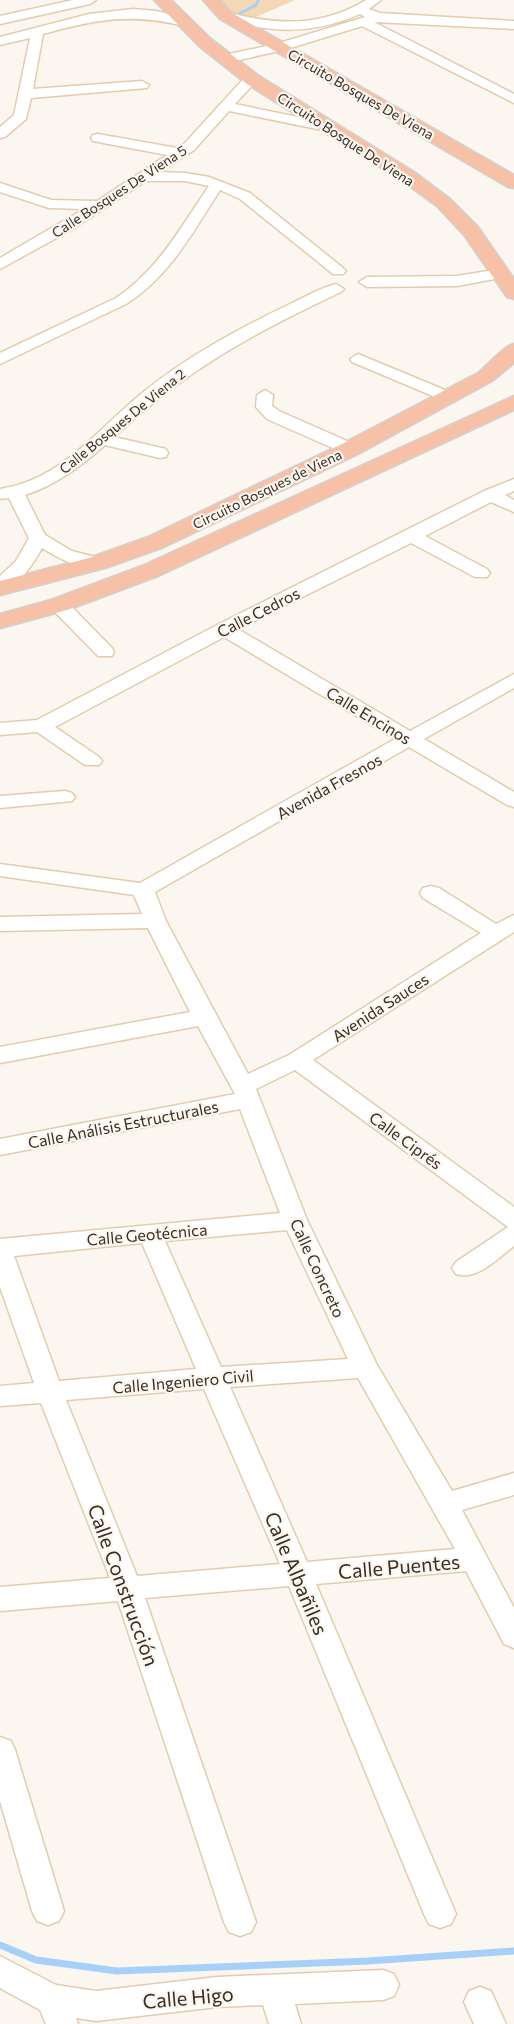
<svg xmlns="http://www.w3.org/2000/svg" width="514" height="2024" font-family="Commissioner,sans-serif">
<style>
.green{fill:#f4d8b5}
.lines{fill:none;stroke-linecap:round;stroke-linejoin:round}
.stream-far1{stroke:#a7d0f8;stroke-width:3}
.stream{stroke:#a7d0f8;stroke-width:7}
.minor-casing{stroke:#e3ccae;stroke-width:3}
.major-casing{stroke:#d3d1cf;stroke-width:3}
.minor{fill:#fff;fill-rule:evenodd}
.major{fill:#f7c1a8;fill-rule:evenodd}
.labels{text-anchor:middle;dominant-baseline:central;stroke-width:4.5;stroke-linejoin:round;paint-order:stroke}
.far-street-label{font-size:14px;fill:#392f24;stroke:#fbf6f0}
.street-label{font-size:16px;fill:#392f24;stroke:#fbf6f0}
.near-street-label{font-size:20px;fill:#392f24;stroke:#fbf6f0}
</style>
<rect width="100%" height="100%" fill="#fbf6f0"/>
<path class="green" d="M 218,0 L 295,0 L 249,20 L 224,8 Z"/>
<g class="lines">
<path class="stream-far1" d="M 235,16 L 256,5 L 258,0"/>
<path class="stream" d="M 0,1945 L 36,1960 L 117,1971 L 368,1961 L 514,1951"/>
<g class="minor-casing">
<g id="minor">
<path d="M 73,0 L 96,0 L 90,4 L 0,24 L 0,16 Z"/>
<path d="M 366,0 L 381,0 L 369,9 L 380,13 L 514,21 L 514,29 L 374,22 L 514,94 L 514,103 L 362,26 L 284,50 L 225,63 L 218,59 L 220,56 L 276,44 L 365,17 L 360,14 C 313,35 270,33 222,19 L 220,16 L 222,13 L 226,12 C 276,25 320,28 366,0 Z"/>
<path d="M 133,9 L 156,11 L 185,18 L 186,21 L 180,25 C 129,13 93,20 43,34 L 33,89 L 142,81 L 149,85 L 147,88 L 31,98 L 26,119 L 5,137 L 0,138 L 0,127 L 14,115 L 30,38 L 0,45 L 0,37 L 89,14 Z"/>
<path d="M 252,74 L 259,78 L 235,104 L 327,123 L 334,127 L 327,131 L 229,111 L 194,150 L 160,172 L 185,173 L 209,177 L 250,193 L 343,268 L 346,271 L 343,274 L 333,274 L 240,199 L 220,190 C 193,232 170,276 126,304 L 0,364 L 0,353 L 116,298 C 158,270 181,227 209,186 L 185,181 L 146,181 L 71,230 L 0,269 L 0,258 L 84,209 L 49,208 L 0,192 L 0,183 L 51,200 L 97,201 L 167,155 L 93,141 L 91,138 L 93,135 L 98,134 L 177,148 L 184,144 L 247,75 Z"/>
<path d="M 500,269 L 508,274 L 505,277 L 457,286 L 367,287 L 359,282 L 367,277 L 457,276 Z"/>
<path d="M 336,284 L 344,289 L 341,292 C 252,334 187,369 114,437 L 166,449 L 168,453 L 166,457 L 160,458 L 105,445 C 81,466 56,485 25,495 L 45,535 L 72,551 L 103,559 L 106,563 L 103,567 C 84,572 58,558 42,548 C 33,564 19,587 0,591 L 0,576 L 16,561 L 29,538 L 9,498 L 0,499 L 0,489 C 61,480 97,430 141,394 C 186,357 238,329 290,304 C 305,297 320,288 336,284 Z"/>
<path d="M 358,354 L 452,393 L 454,396 L 446,401 L 440,399 L 352,362 L 350,359 Z"/>
<path d="M 265,390 L 273,395 L 272,406 L 279,411 L 356,445 L 358,449 L 356,453 L 344,453 L 267,419 L 256,407 L 257,395 Z"/>
<path d="M 514,479 L 514,491 L 505,495 L 514,500 L 514,512 L 491,502 L 425,536 L 487,569 L 490,573 L 487,577 L 475,577 L 411,543 L 238,629 L 410,731 L 514,674 L 514,688 L 424,739 L 514,792 L 514,807 L 507,805 L 409,747 L 155,892 L 166,921 L 248,1074 L 289,1055 L 481,933 L 423,898 L 420,893 L 423,888 L 431,886 L 439,888 L 496,924 L 514,915 L 514,932 L 313,1060 L 514,1207 L 514,1246 C 498,1258 477,1281 456,1274 L 452,1268 L 456,1262 L 508,1227 L 295,1070 L 256,1089 L 307,1220 L 377,1365 L 452,1491 L 514,1473 L 514,1495 L 462,1510 L 514,1608 L 514,1648 L 504,1644 L 466,1571 L 316,1584 L 456,1914 L 451,1924 L 440,1928 L 429,1924 L 424,1914 L 289,1586 L 145,1598 L 256,1922 L 251,1932 L 240,1936 L 229,1932 L 224,1922 L 118,1601 L 0,1611 L 0,1587 L 110,1578 L 41,1403 L 0,1406 L 0,1386 L 34,1383 L 0,1287 L 0,1239 L 280,1213 L 240,1109 L 0,1155 L 0,1139 L 235,1094 L 198,1026 L 0,1063 L 0,1047 L 190,1012 L 148,928 L 0,931 L 0,917 L 142,914 L 134,895 L 0,876 L 0,864 L 140,883 L 395,739 L 224,637 L 55,727 L 99,757 L 102,761 L 99,765 L 85,765 L 37,732 L 0,735 L 0,723 L 37,720 L 217,625 L 484,491 ZM 287,1230 L 348,1359 L 221,1367 L 165,1241 ZM 142,1243 L 196,1369 L 59,1381 L 14,1256 ZM 358,1378 L 455,1549 L 307,1562 L 230,1387 ZM 204,1389 L 280,1564 L 137,1576 L 66,1400 Z"/>
<path d="M 59,599 L 66,601 L 112,648 L 114,652 L 112,656 L 98,656 L 52,609 L 50,605 L 52,601 Z"/>
<path d="M 65,791 L 72,793 L 75,797 L 72,801 L 0,808 L 0,796 Z"/>
<path d="M 0,1737 L 11,1741 L 15,1750 L 64,1911 L 59,1921 L 48,1925 L 37,1921 L 32,1911 L 0,1801 Z"/>
<path d="M 0,1956 L 56,1985 L 96,1991 L 217,1977 L 383,1970 L 394,1974 L 399,1985 L 394,1996 L 383,2000 L 295,2004 L 301,2024 L 269,2024 L 263,2005 L 217,2007 L 96,2021 L 76,2018 L 78,2024 L 46,2024 L 40,2010 L 0,1988 Z"/>
<path d="M 480,1987 L 491,1991 L 506,2024 L 474,2024 L 464,2002 L 469,1991 Z"/>
</g>
</g>
<g class="major-casing">
<g id="major">
<path d="M 154,0 L 171,0 L 211,39 L 259,76 L 414,172 L 450,199 L 478,227 L 514,279 L 514,299 L 507,297 L 464,235 L 437,206 L 401,180 L 247,84 L 199,46 Z"/>
<path d="M 203,0 L 220,0 L 232,13 L 514,175 L 514,188 L 508,187 L 220,19 Z"/>
<path d="M 514,344 L 514,363 L 492,381 L 358,454 L 164,547 L 105,568 L 0,595 L 0,581 L 89,558 L 148,537 L 342,444 L 478,373 C 488,365 504,346 514,344 Z"/>
<path d="M 514,396 L 514,410 L 158,576 L 67,610 L 0,628 L 0,614 L 51,600 L 142,566 Z"/>
</g>
</g>
<use href="#minor" class="minor"/>
<use href="#major" class="major"/>
</g>
<g class="labels">
<g class="far-street-label">
<text transform="translate(361 94) rotate(30)">Circuito Bosques De Viena</text>
<text transform="translate(346 139) rotate(33)">Circuito Bosque De Viena</text>
<text transform="translate(119 191) rotate(-33)">Calle Bosques De Viena 5</text>
<text transform="translate(122 421) rotate(-39)">Calle Bosques De Viena 2</text>
<text transform="translate(267 489) rotate(-26)">Circuito Bosques de Viena</text>
</g>
<g class="street-label">
<text transform="translate(258 612) rotate(-27)">Calle Cedros</text>
<text transform="translate(369 715) rotate(31)">Calle Encinos</text>
<text transform="translate(329 786) rotate(-29)">Avenida Fresnos</text>
<text transform="translate(380 1007) rotate(-33)">Avenida Sauces</text>
<text transform="translate(123 1124) rotate(-11)">Calle Análisis Estructurales</text>
<text transform="translate(406 1140) rotate(36)">Calle Ciprés</text>
<text transform="translate(147 1234) rotate(-5)">Calle Geotécnica</text>
<text transform="translate(318 1268) rotate(65)">Calle Concreto</text>
<text transform="translate(183 1381) rotate(-5)">Calle Ingeniero Civil</text>
</g>
<g class="near-street-label">
<text transform="translate(399 1566) rotate(-5)">Calle Puentes</text>
<text transform="translate(297 1573) rotate(67)">Calle Albañiles</text>
<text transform="translate(124 1585) rotate(70)">Calle Construcción</text>
<text transform="translate(188 1997) rotate(-5)">Calle Higo</text>
</g>
</g>
</svg>
